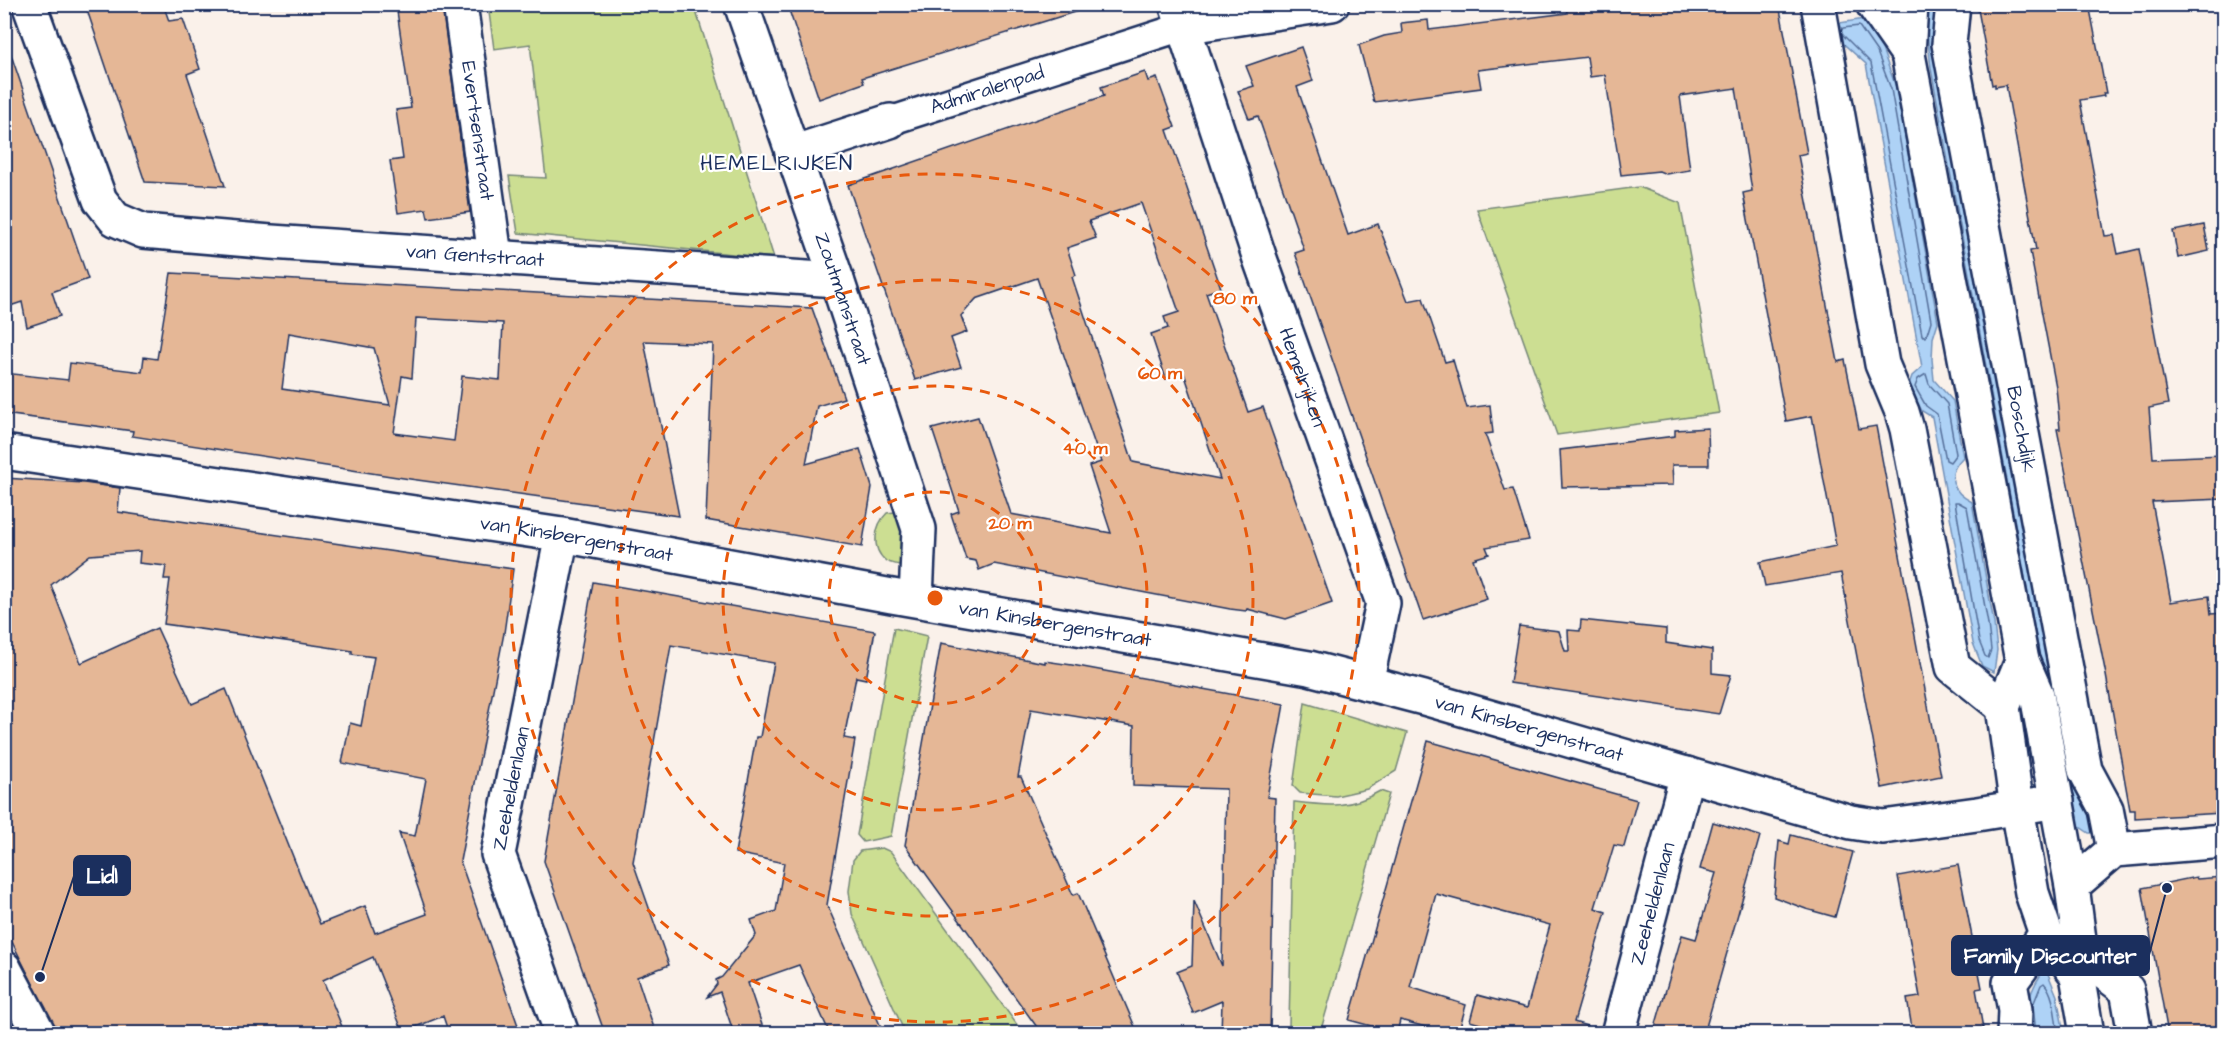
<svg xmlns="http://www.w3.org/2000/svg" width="2228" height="1038" font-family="'Architects Daughter',sans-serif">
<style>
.green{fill:#ccde92;stroke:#748678;stroke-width:1.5}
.water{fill:#aed2f6;stroke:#7391b9;stroke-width:1.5}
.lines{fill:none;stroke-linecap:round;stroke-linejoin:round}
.shore{stroke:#56709b;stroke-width:1.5}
.building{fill:#e5b796;stroke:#1b2f5e;stroke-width:1.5;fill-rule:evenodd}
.pedestrian-casing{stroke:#1b2f5e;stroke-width:32}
.minor-casing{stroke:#1b2f5e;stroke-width:38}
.secondary-casing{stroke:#1b2f5e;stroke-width:38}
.pedestrian{stroke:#fff;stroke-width:27}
.minor{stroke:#fff;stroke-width:33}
.secondary{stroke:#fff;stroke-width:33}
.ring{fill:none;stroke:#e8590c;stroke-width:3;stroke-dasharray:10 8}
.labels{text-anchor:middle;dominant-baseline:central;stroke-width:4.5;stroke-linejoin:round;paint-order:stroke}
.street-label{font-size:20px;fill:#1b2f5e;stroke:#fff}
.neighbourhood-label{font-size:21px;letter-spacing:1.5px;fill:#1b2f5e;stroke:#fff}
.centre{fill:#e8590c;stroke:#fff;stroke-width:3}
.ring-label{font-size:18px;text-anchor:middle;font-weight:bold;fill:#e8590c;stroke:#fff;stroke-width:4.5;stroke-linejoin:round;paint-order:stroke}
.leader{fill:none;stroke:#1b2f5e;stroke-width:2}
.callout-dot{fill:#1b2f5e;stroke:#fff;stroke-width:2}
.callout{fill:#1b2f5e;stroke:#1b2f5e;stroke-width:2}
.callout-label{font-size:21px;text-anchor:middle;font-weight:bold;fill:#fff}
</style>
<rect width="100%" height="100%" fill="#faf1ea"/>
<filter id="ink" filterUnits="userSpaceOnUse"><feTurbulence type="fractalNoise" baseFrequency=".0167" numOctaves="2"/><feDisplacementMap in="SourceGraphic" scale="12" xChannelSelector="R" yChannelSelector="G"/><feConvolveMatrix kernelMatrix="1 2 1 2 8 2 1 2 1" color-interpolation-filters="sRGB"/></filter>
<g filter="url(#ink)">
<g class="green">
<path d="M 488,5 L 694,5 L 774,258 L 518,233 L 509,176 L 546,178 L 530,44 L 494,49 Z"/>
<path d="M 1639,187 L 1680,203 L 1719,413 L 1557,435 L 1477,209 Z"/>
<path d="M 895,512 L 908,523 L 906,554 L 900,565 C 895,564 889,563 886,561 C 870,548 875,525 887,513 Z"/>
<path d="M 894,628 L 927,636 L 891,836 L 863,842 L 857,835 Z"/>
<path d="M 1305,703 L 1407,733 L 1396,771 L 1367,789 L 1336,796 L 1300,793 L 1293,786 Z"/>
<path d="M 1380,791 L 1389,794 L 1320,1033 L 1297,1033 L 1289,1026 L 1294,802 C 1327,806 1350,809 1380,791 Z"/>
<path d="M 882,848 L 891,852 L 1023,1033 L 905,1033 L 852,914 L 849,891 L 853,860 L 860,851 Z"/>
</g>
<g class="water">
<path d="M 1924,5 L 1940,5 L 2067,723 L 2057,725 L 2045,686 L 1931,68 Z"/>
<path d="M 1864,19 L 1882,49 L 1896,87 L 1938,322 L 1933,338 L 1932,359 L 1934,380 L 1953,401 L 1963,457 C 1945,475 1952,492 1972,502 L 1994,623 L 1997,650 L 1994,672 L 1982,666 L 1973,643 L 1932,417 L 1922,411 L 1908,387 L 1912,376 L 1922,367 L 1866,64 L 1837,38 L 1833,24 Z"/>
<path d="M 2065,757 L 2074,757 L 2095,819 L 2093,833 L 2089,833 L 2077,825 Z"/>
<path d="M 2046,969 L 2057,996 L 2064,1033 L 2032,1033 C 2019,1016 2033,982 2046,969 Z"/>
</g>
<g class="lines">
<g class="shore">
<path d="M 1859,26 L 1877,52 L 1891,89 L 1931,321 L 1926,337 L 1922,335 L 1871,63 L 1843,35 L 1841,32 L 1843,28 Z"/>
<path d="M 1926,374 L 1929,384 L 1947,404 L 1956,454 L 1950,462 L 1946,460 L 1937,414 L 1926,406 L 1915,387 L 1918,379 Z"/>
<path d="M 1955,502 L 1958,502 L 1967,507 L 1988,624 L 1991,650 L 1988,658 L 1985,656 L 1979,641 Z"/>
<path d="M 2036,1034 L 2033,1005 L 2041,985 L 2044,983 C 2055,995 2055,1018 2058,1034"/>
</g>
</g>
<g class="building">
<path d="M 85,4 L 163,4 L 169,21 L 183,19 L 200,69 L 187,74 L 225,186 L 145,182 Z"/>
<path d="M 396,4 L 442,4 L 470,212 L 428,218 L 426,209 L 398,213 L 390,161 L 403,159 L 396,110 L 411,108 Z"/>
<path d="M 787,4 L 1077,4 L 1078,11 L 862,78 L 864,83 L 819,99 Z"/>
<path d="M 1566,4 L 1779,4 L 1807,153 L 1798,155 L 1838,362 L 1845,360 L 1859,429 L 1876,426 L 1941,776 L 1882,788 L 1841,573 L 1765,586 L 1760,562 L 1836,546 L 1812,416 L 1786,421 L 1743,193 L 1752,191 L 1736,88 L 1680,96 L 1690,170 L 1666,174 L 1659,171 L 1621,175 L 1605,75 L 1590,77 L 1587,57 L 1478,70 L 1481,88 L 1374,102 L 1359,45 L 1384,36 L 1402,33 L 1401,23 L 1428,20 L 1429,30 L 1567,13 Z"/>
<path d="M 1977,4 L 2089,4 L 2106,93 L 2103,93 L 2104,96 L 2080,100 L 2105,236 L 2114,235 L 2118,254 L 2139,249 L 2168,404 L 2149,408 L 2153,458 L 2223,455 L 2223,499 L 2152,502 L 2171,602 L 2209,596 L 2211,614 L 2223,613 L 2223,813 L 2135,818 L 2135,810 L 2130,810 L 2106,675 L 2057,429 L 2060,429 L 2056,387 L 2030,251 L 2036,250 L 2006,85 L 1995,87 L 1995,84 L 1992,85 Z"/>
<path d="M 1301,47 L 1313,81 L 1297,87 L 1348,235 L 1378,224 L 1408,301 L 1423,298 L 1445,362 L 1453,360 L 1467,408 L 1490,405 L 1493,433 L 1485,434 L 1505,490 L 1513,489 L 1529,540 L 1486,547 L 1489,554 L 1473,559 L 1487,599 L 1423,620 L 1295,253 L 1304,250 L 1258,116 L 1249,119 L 1238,91 L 1254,86 L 1246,66 Z"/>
<path d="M 9,49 L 88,279 L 52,292 L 60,316 L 27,327 L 22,302 L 10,306 L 4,288 L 4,50 Z"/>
<path d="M 1145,72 L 1148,81 L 1157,78 L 1175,127 L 1167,130 L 1221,288 L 1206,293 L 1248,412 L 1263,407 L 1332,603 L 1286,619 L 1247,609 L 1246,611 L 1230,609 L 994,564 L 979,570 L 976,561 L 966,559 L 951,514 L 959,511 L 932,429 L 978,417 L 1011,514 L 1111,533 L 1089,466 L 1101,462 L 1037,278 L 976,299 L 961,316 L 967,332 L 951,338 L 961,367 L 915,380 L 848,185 L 1104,96 L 1101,87 ZM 1141,203 L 1179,312 L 1164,317 L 1168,328 L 1151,334 L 1166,379 L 1184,373 L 1220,479 L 1133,462 L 1072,277 L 1076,275 L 1067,248 L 1096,238 L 1089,221 Z"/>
<path d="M 2204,225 L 2209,251 L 2178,258 L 2173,231 Z"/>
<path d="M 171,273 L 812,308 L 844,398 L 817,406 L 806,464 L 860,449 L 872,487 L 862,547 L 706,520 L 713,344 L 644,341 L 679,516 L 410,479 L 132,436 L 133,431 L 4,414 L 4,373 L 68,380 L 70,363 L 142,372 L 144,357 L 157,359 ZM 416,318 L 503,323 L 500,380 L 462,376 L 454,441 L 394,433 L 402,376 L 412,378 ZM 289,333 L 374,348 L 390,405 L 282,389 Z"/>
<path d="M 1708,428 L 1709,465 L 1672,465 L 1673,485 L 1562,487 L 1560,450 L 1675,436 L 1675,430 Z"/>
<path d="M 4,478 L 84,483 L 120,488 L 118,512 L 513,569 L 504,633 L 460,861 L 521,1034 L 449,1034 L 443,1016 L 403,1032 L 373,957 L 323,980 L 345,1034 L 58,1034 L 4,926 ZM 140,551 L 139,563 L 166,566 L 164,579 L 170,579 L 164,624 L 321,646 L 352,651 L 352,654 L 374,657 L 361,726 L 350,723 L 342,763 L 426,779 L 415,836 L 399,833 L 427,914 L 375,933 L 365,906 L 320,924 L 226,689 L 192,704 L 157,628 L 81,663 L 51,585 L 90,555 Z"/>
<path d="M 593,582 L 875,631 L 866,679 L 856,677 L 844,738 L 855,740 L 827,905 L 884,1034 L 830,1034 L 799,965 L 748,983 L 765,1034 L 734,1034 L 720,992 L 707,997 L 717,984 L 716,980 L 722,977 L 756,935 L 751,920 L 776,911 L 784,863 L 735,853 L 756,737 L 760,737 L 774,663 L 671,645 L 633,862 L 669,965 L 637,977 L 656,1034 L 605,1034 L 544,861 Z"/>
<path d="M 1581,620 L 1666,629 L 1666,643 L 1712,650 L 1712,673 L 1731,675 L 1719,714 L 1510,683 L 1519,626 L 1559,631 L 1565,651 L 1569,651 L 1568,630 L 1580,631 Z"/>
<path d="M 941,643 L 1045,663 L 1045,661 L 1072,665 L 1284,704 L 1267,797 L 1275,798 L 1270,1034 L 1221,1034 L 1222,1001 L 1193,1013 L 1177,972 L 1192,966 L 1194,901 L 1222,966 L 1226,789 L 1133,786 L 1134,726 L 1031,709 L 1018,777 L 1021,777 L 1073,895 L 1078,893 L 1138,1034 L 1042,1034 L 905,845 Z"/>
<path d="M 1428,741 L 1637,800 L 1624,847 L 1614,845 L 1595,908 L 1606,912 L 1574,1022 L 1587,1026 L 1586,1034 L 1514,1034 L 1470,1021 L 1477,995 L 1527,1008 L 1550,925 L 1436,894 L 1410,987 L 1466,1005 L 1458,1034 L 1451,1034 L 1400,1020 L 1397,1033 L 1349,1020 Z"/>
<path d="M 1713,822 L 1760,836 L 1704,1034 L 1653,1034 L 1682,935 L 1696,939 L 1716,873 L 1700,869 Z"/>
<path d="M 1791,835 L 1853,852 L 1835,917 L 1806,909 L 1774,897 L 1779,841 L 1789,844 Z"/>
<path d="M 1958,865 L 1982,988 L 1976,989 L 1984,1034 L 1913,1034 L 1907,999 L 1920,997 L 1898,876 Z"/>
<path d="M 2196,877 L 2197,879 L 2223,877 L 2223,1034 L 2168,1034 L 2142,888 Z"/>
</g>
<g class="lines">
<g class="pedestrian-casing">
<g id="pedestrian">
<path id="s1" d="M 890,121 L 1182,27"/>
</g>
</g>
<g class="minor-casing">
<g id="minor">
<path id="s2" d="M 29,4 L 100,200 L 115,219 L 143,231 L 271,242 L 837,280"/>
<path id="s3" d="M 460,4 L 495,256"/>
<path id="s4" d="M 741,4 L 837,280 L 919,529 L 916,599"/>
<path id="s5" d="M 1176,4 L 1260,259 L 1383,603 L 1366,683"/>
<path d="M 1818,4 L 1882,364 L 1902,412 L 1907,429 L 1953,667 L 2003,707"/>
<path id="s6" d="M 1953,4 L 1949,44 L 2085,770 L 2106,809 L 2114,850"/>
<path d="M 1182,27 L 1332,4"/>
<path d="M 792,153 L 890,121"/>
<path id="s7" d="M 4,452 L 562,535 L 892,596 L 1309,668 L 1424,698 L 1851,822 L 1883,827 L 1977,814 L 2057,801"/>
<path d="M 2072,886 L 2114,850 L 2224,841"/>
<path d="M 2081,955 L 2127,990 L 2135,1034"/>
<path d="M 4,968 L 39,1034"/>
<path id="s8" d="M 562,1034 L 498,854 L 562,535"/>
<path id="s9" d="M 1618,1034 L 1687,774"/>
<path d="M 2014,1034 L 2015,1010 L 2010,983 L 2046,934"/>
</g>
</g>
<g class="secondary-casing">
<g id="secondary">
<path d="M 1873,4 L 1908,54"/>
<path d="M 1911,4 L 1908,54 L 2022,661 L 2037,695 L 2072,886 L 2081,955 L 2077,975 L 2087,1034"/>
<path d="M 2022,661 L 2003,707 L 2017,808 L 2032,893 L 2046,934 L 2077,975"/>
</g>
</g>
<use href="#pedestrian" class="pedestrian"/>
<use href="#minor" class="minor"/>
<use href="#secondary" class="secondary"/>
</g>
</g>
<g class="ring">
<circle cx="935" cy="598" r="106"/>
<circle cx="935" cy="598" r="212"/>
<circle cx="935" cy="598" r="318"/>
<circle cx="935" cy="598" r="424"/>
</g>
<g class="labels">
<g class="street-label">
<text stroke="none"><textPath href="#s1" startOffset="102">Admiralenpad</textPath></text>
<text stroke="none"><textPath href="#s3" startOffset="128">Evertsenstraat</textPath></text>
<text stroke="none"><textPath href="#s2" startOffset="596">van Gentstraat</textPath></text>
<text stroke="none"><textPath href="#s4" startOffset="312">Zoutmanstraat</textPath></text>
<text stroke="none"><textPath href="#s5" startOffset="394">Hemelrijken</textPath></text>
<text stroke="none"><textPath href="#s6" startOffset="432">Boschdijk</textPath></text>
<text stroke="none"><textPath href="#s7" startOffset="579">van Kinsbergenstraat</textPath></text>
<text stroke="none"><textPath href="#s7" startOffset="1065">van Kinsbergenstraat</textPath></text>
<text stroke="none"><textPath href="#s7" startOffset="1551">van Kinsbergenstraat</textPath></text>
<text stroke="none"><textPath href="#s8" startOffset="258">Zeeheldenlaan</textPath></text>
<text stroke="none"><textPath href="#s9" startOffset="135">Zeeheldenlaan</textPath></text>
</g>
<g class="neighbourhood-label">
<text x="777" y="163">HEMELRIJKEN</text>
</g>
</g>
<circle cx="935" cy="598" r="9" class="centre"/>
<g class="ring-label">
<text x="1235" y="304">80 m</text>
<text x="1160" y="379">60 m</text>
<text x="1085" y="454">40 m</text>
<text x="1010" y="529">20 m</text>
</g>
<path class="leader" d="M40 977L74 876M2167 888L2149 955"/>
<g class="callout-dot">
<circle cx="40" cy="977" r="6"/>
<circle cx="2167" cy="888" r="6"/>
</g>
<g class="callout">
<rect x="74" y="856" width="56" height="39" rx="6"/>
<rect x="1952" y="936" width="197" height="39" rx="6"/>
</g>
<g class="callout-label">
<text x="102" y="883">Lidl</text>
<text x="2050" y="963">Family Discounter</text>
</g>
<rect width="2228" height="1038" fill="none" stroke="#fff" stroke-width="24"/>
<rect x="12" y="12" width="2204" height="1014" fill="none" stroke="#1b2f5e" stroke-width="2" filter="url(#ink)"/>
</svg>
